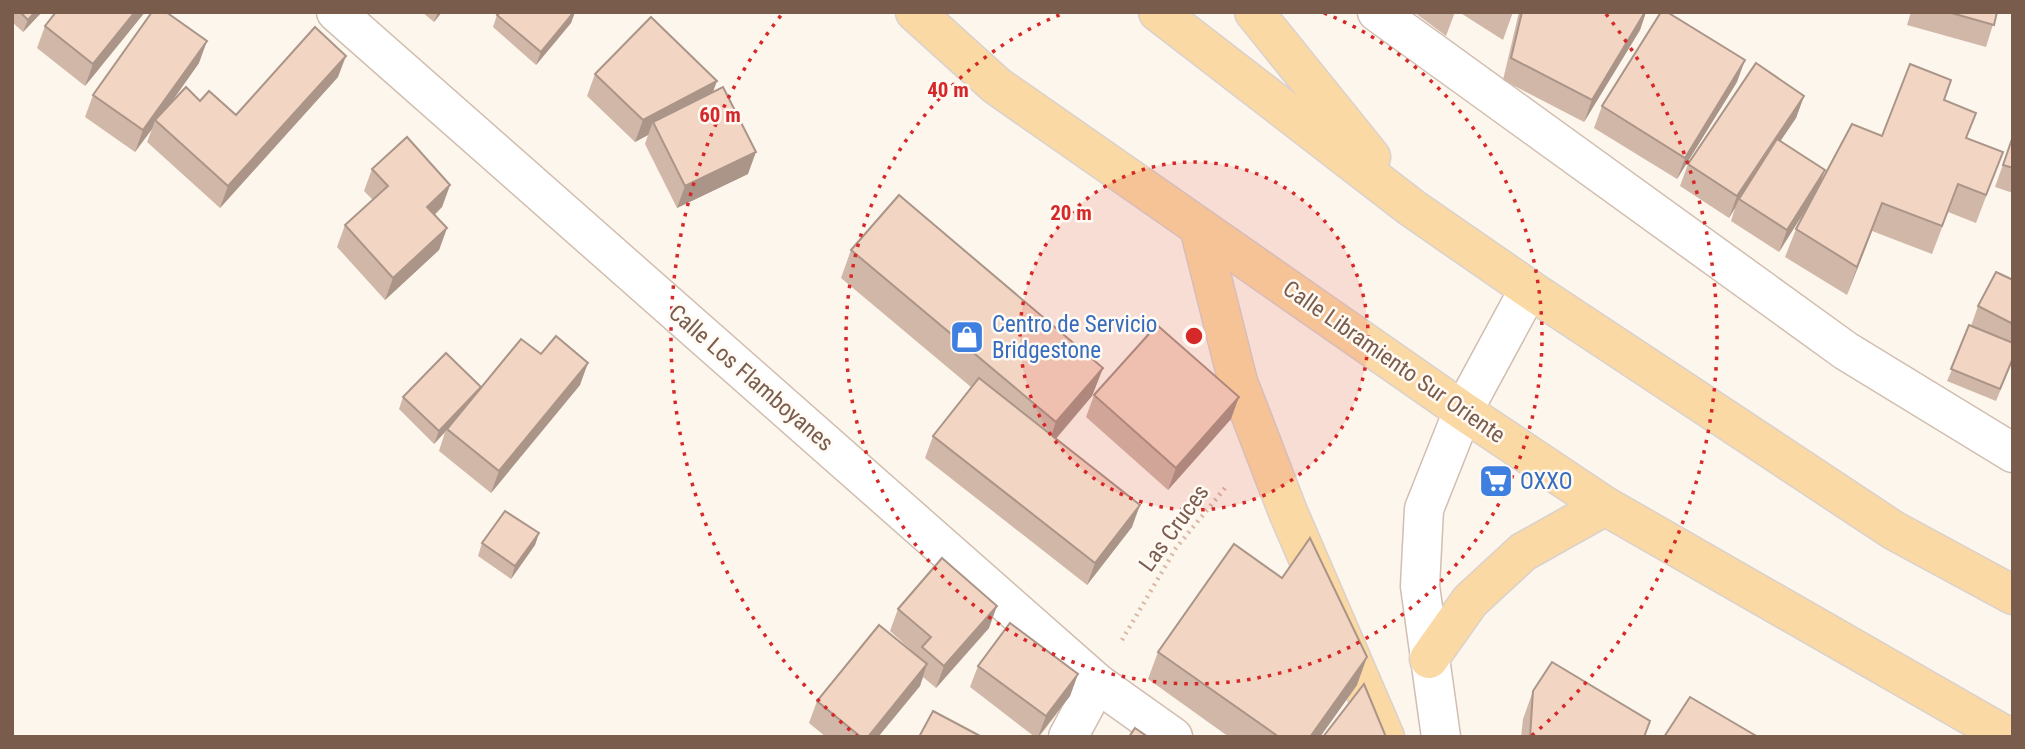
<svg xmlns="http://www.w3.org/2000/svg" width="2025" height="749" font-family="'Roboto Condensed',sans-serif">
<style>
.lines{fill:none;stroke-linecap:round;stroke-linejoin:round}
.minor-casing{stroke:#d1beb0;stroke-width:41}
.major-casing{stroke:#dad1cd;stroke-width:41}
.path{stroke:#d9b8a5;stroke-width:4.5;stroke-dasharray:2 5;stroke-linecap:butt}
.minor{stroke:#fff;stroke-width:38}
.major{stroke:#fbd9a5;stroke-width:38}
.wall{fill:#d1b7a8}
.shaded-wall{fill:#aa9588}
.building{fill:#f3d5c3;stroke:#aa9588;stroke-width:2}
.ring{fill:none;stroke:#d62828;stroke-width:3.5;stroke-dasharray:3.5 7}
.labels{text-anchor:middle;dominant-baseline:central;stroke-width:5;stroke-linejoin:round;paint-order:stroke}
.shop-label{font-size:23px;fill:#366cbe;stroke:#fffaf3;text-anchor:start}
.street-label{font-size:23px;fill:#7a5c4d;stroke:#fffaf3}
.centre{fill:#d62828;stroke:#fffaf3;stroke-width:3.5}
.ring-label{font-size:21px;text-anchor:middle;font-weight:bold;fill:#d62828;stroke:#fffaf3;stroke-width:5;stroke-linejoin:round;paint-order:stroke}
</style>
<rect width="100%" height="100%" fill="#fdf6ec"/>
<g class="lines">
<g class="minor-casing">
<g id="minor">
<path d="M 336,12 L 1097,683 L 1173,737"/>
<path d="M 1377,12 L 1846,351 L 2013,453"/>
<path d="M 1068,737 L 1097,683"/>
<path d="M 1441,737 L 1420,586 L 1424,509 L 1463,411 L 1529,289"/>
</g>
</g>
<g class="major-casing">
<g id="major">
<path d="M 915,12 L 997,86 L 1463,411 L 1605,506 L 2008,737"/>
<path d="M 1158,12 L 1412,208 L 1529,289 L 1893,530 L 2013,595"/>
<path d="M 1254,12 L 1371,157"/>
<path d="M 1199,227 L 1238,382 L 1288,512 L 1385,737"/>
<path d="M 1429,659 L 1470,601 L 1523,552 L 1605,506"/>
</g>
</g>
<path class="path" d="M 1122,640 L 1176,548 L 1225,488"/>
<use href="#minor" class="minor"/>
<use href="#major" class="major"/>
</g>
<g class="wall">
<path d="M 12,12 L 42,12 L 23,32 L 12,22 Z"/>
<path d="M 145,12 L 85,86 L 37,48 L 45,26 Z"/>
<path d="M 422,12 L 442,12 L 434,22 Z"/>
<path d="M 575,12 L 571,23 L 536,65 L 493,27 L 497,15 Z"/>
<path d="M 1414,12 L 1455,12 L 1446,36 Z"/>
<path d="M 1459,12 L 1513,12 L 1503,40 Z"/>
<path d="M 1519,12 L 1646,12 L 1640,30 L 1584,122 L 1503,80 Z"/>
<path d="M 1911,12 L 1997,12 L 1986,47 L 1907,25 Z"/>
<path d="M 199,63 L 171,103 L 200,101 L 236,115 L 338,77 L 220,208 L 147,142 L 152,129 L 135,152 L 85,117 L 93,95 Z"/>
<path d="M 595,74 L 714,92 L 748,174 L 677,208 L 645,144 L 648,135 L 635,142 L 587,96 Z"/>
<path d="M 1737,82 L 1677,179 L 1594,128 L 1602,106 Z"/>
<path d="M 1804,96 L 1796,118 L 1780,141 L 1818,187 L 1882,136 L 1944,100 L 1967,138 L 2003,152 L 1976,223 L 1948,212 L 1932,254 L 1872,231 L 1847,295 L 1785,257 L 1796,229 L 1811,200 L 1779,252 L 1731,221 L 1735,208 L 1729,218 L 1680,186 L 1688,164 Z"/>
<path d="M 2013,136 L 2013,193 L 1995,187 Z"/>
<path d="M 372,169 L 450,185 L 442,207 L 435,215 L 447,228 L 439,250 L 385,300 L 337,247 L 345,225 L 373,200 L 364,191 Z"/>
<path d="M 851,250 L 1103,368 L 1092,396 L 1056,439 L 1132,527 L 1087,585 L 925,458 L 933,436 L 971,387 L 841,278 Z"/>
<path d="M 2013,280 L 2013,360 L 1996,401 L 1947,381 L 1971,326 L 1978,306 Z"/>
<path d="M 580,385 L 491,493 L 439,451 L 445,432 L 434,444 L 399,409 L 403,397 L 481,387 Z"/>
<path d="M 1094,395 L 1231,419 L 1168,490 L 1086,417 Z"/>
<path d="M 539,533 L 535,545 L 511,579 L 478,556 L 482,543 Z"/>
<path d="M 898,609 L 989,628 L 936,688 L 923,677 L 920,686 L 878,737 L 826,737 L 809,723 L 817,701 L 919,657 L 890,631 Z"/>
<path d="M 1158,652 L 1357,685 L 1320,737 L 1229,737 L 1148,679 Z"/>
<path d="M 978,666 L 1078,674 L 1070,696 L 1039,737 L 1035,737 L 970,687 Z"/>
<path d="M 1533,691 L 1644,737 L 1521,737 L 1523,719 Z"/>
</g>
<g class="shaded-wall">
<path d="M 35,12 L 42,12 L 23,32 L 28,20 Z"/>
<path d="M 135,12 L 145,12 L 85,86 L 93,64 Z"/>
<path d="M 438,12 L 442,12 L 434,22 Z"/>
<path d="M 575,12 L 571,23 L 536,65 L 541,52 Z"/>
<path d="M 1645,12 L 1646,12 L 1640,30 L 1584,122 L 1592,100 Z"/>
<path d="M 207,41 L 199,63 L 157,122 L 155,120 L 152,129 L 135,152 L 143,130 Z"/>
<path d="M 346,56 L 338,77 L 220,208 L 228,186 Z"/>
<path d="M 1745,60 L 1737,82 L 1677,179 L 1685,158 Z"/>
<path d="M 717,81 L 709,103 L 653,122 L 648,135 L 635,142 L 643,120 Z"/>
<path d="M 1804,96 L 1796,118 L 1741,200 L 1739,199 L 1735,208 L 1729,218 L 1737,196 Z"/>
<path d="M 756,152 L 748,174 L 677,208 L 685,186 Z"/>
<path d="M 1825,170 L 1817,192 L 1779,252 L 1787,230 Z"/>
<path d="M 450,185 L 442,207 L 419,228 L 427,207 Z"/>
<path d="M 1882,203 L 1872,231 L 1847,295 L 1857,267 Z"/>
<path d="M 447,228 L 439,250 L 385,300 L 393,278 Z"/>
<path d="M 588,363 L 580,385 L 491,493 L 499,471 Z"/>
<path d="M 1103,368 L 1092,396 L 1046,450 L 1056,422 Z"/>
<path d="M 482,387 L 447,429 L 445,432 L 434,444 L 439,431 Z"/>
<path d="M 1239,397 L 1231,419 L 1168,490 L 1176,468 Z"/>
<path d="M 1140,505 L 1132,527 L 1087,585 L 1095,563 Z"/>
<path d="M 539,533 L 535,545 L 511,579 L 515,566 Z"/>
<path d="M 997,606 L 989,628 L 936,688 L 944,666 Z"/>
<path d="M 1367,657 L 1357,685 L 1320,737 L 1310,737 Z"/>
<path d="M 927,664 L 920,686 L 878,737 L 868,737 Z"/>
<path d="M 1078,674 L 1070,696 L 1038,737 L 1046,716 Z"/>
</g>
<g class="building">
<path d="M 20,12 L 35,12 L 28,20 Z"/>
<path d="M 56,12 L 135,12 L 93,64 L 45,26 Z"/>
<path d="M 152,12 L 166,12 L 207,41 L 143,130 L 93,95 Z"/>
<path d="M 500,12 L 574,12 L 541,52 L 497,15 Z"/>
<path d="M 1522,12 L 1645,12 L 1592,100 L 1511,58 Z"/>
<path d="M 1661,12 L 1667,12 L 1745,60 L 1685,158 L 1602,106 Z"/>
<path d="M 1948,12 L 1997,12 L 1994,25 Z"/>
<path d="M 651,17 L 717,81 L 643,120 L 595,74 Z"/>
<path d="M 315,27 L 346,56 L 228,186 L 155,120 L 186,87 L 200,101 L 209,91 L 236,115 Z"/>
<path d="M 1756,63 L 1804,96 L 1737,196 L 1688,164 Z"/>
<path d="M 1910,64 L 1951,80 L 1944,100 L 1976,113 L 1966,138 L 2003,152 L 1986,195 L 1958,184 L 1942,226 L 1882,203 L 1857,267 L 1796,229 L 1852,124 L 1882,136 Z"/>
<path d="M 723,87 L 756,152 L 685,186 L 653,122 Z"/>
<path d="M 2013,136 L 2013,168 L 2003,165 Z"/>
<path d="M 407,137 L 450,185 L 427,207 L 447,228 L 393,278 L 345,225 L 388,186 L 372,169 Z"/>
<path d="M 1777,139 L 1825,170 L 1787,230 L 1739,199 Z"/>
<path d="M 899,195 L 1103,368 L 1056,422 L 851,250 Z"/>
<path d="M 1996,272 L 2013,280 L 2013,324 L 1978,306 Z"/>
<path d="M 1157,325 L 1239,397 L 1176,468 L 1094,395 Z"/>
<path d="M 1969,325 L 2013,343 L 2013,358 L 2000,389 L 1951,369 Z"/>
<path d="M 556,336 L 588,363 L 499,471 L 447,429 L 521,339 L 541,354 Z"/>
<path d="M 446,353 L 481,387 L 439,431 L 403,397 Z"/>
<path d="M 979,378 L 1140,505 L 1095,563 L 933,436 Z"/>
<path d="M 505,511 L 539,533 L 515,566 L 482,543 Z"/>
<path d="M 1310,538 L 1367,657 L 1310,737 L 1279,737 L 1158,652 L 1234,544 L 1282,578 Z"/>
<path d="M 942,558 L 997,606 L 944,666 L 922,647 L 931,637 L 898,609 Z"/>
<path d="M 1010,623 L 1078,674 L 1046,716 L 978,666 Z"/>
<path d="M 879,625 L 927,664 L 868,737 L 861,737 L 817,701 Z"/>
<path d="M 1552,662 L 1650,721 L 1644,737 L 1530,737 L 1533,691 Z"/>
<path d="M 1364,684 L 1386,737 L 1323,737 Z"/>
<path d="M 1690,697 L 1758,737 L 1664,737 Z"/>
<path d="M 933,711 L 982,737 L 919,737 Z"/>
<path d="M 1135,728 L 1148,737 L 1129,737 Z"/>
</g>
<circle cx="1194" cy="336" r="174" fill="#d62828" fill-opacity=".12"/>
<g class="ring">
<circle cx="1194" cy="336" r="174"/>
<path d="M1324 13A348 348 0 1 1 1064 13"/>
<path d="M858 737A523 523 0 0 1 782 14M1606 14A523 523 0 0 1 1530 737"/>
</g>
<defs>
<g id="shop-square" transform="scale(1.75)"><rect x="-9" y="-9" width="18" height="18" rx="4" fill="#3f7fe0" stroke="#fffaf3"/><path d="M-5-2.5h2.3a2.7 3.5 0 0 1 5.4 0H5L5.5 6h-11ZM-1.5-2.5h3a1.5 2.3 0 0 0-3 0Z" fill="#fff"/></g>
<g id="supermarket-square" transform="scale(1.75)"><rect x="-9" y="-9" width="18" height="18" rx="4" fill="#3f7fe0" stroke="#fffaf3"/><path d="M-6-5.5h2.5l.6 2H6L4.5 2H-2.5L-4.4-4H-6ZM-1.5 3.2a1.3 1.3 0 1 0 .1 0ZM3 3.2a1.3 1.3 0 1 0 .1 0Z" fill="#fff"/></g>
</defs>
<g fill-rule="evenodd">
<use href="#shop-square" x="967" y="337"/>
<use href="#supermarket-square" x="1496" y="481"/>
</g>
<g class="labels">
<g class="shop-label">
<text x="992" y="324">Centro de Servicio<tspan x="992" dy="26">Bridgestone</tspan></text>
<text x="1520" y="481">OXXO</text>
</g>
<g class="street-label">
<text transform="translate(1394 362) rotate(35)">Calle Libramiento Sur Oriente</text>
<text transform="translate(751 378) rotate(41)">Calle Los Flamboyanes</text>
<text transform="translate(1174 528) rotate(-54)">Las Cruces</text>
</g>
</g>
<circle cx="1194" cy="336" r="10" class="centre"/>
<g class="ring-label">
<text x="948" y="97">40 m</text>
<text x="720" y="122">60 m</text>
<text x="1071" y="220">20 m</text>
</g>
<rect width="2025" height="749" fill="none" stroke="#7a5c4d" stroke-width="28"/>
</svg>
